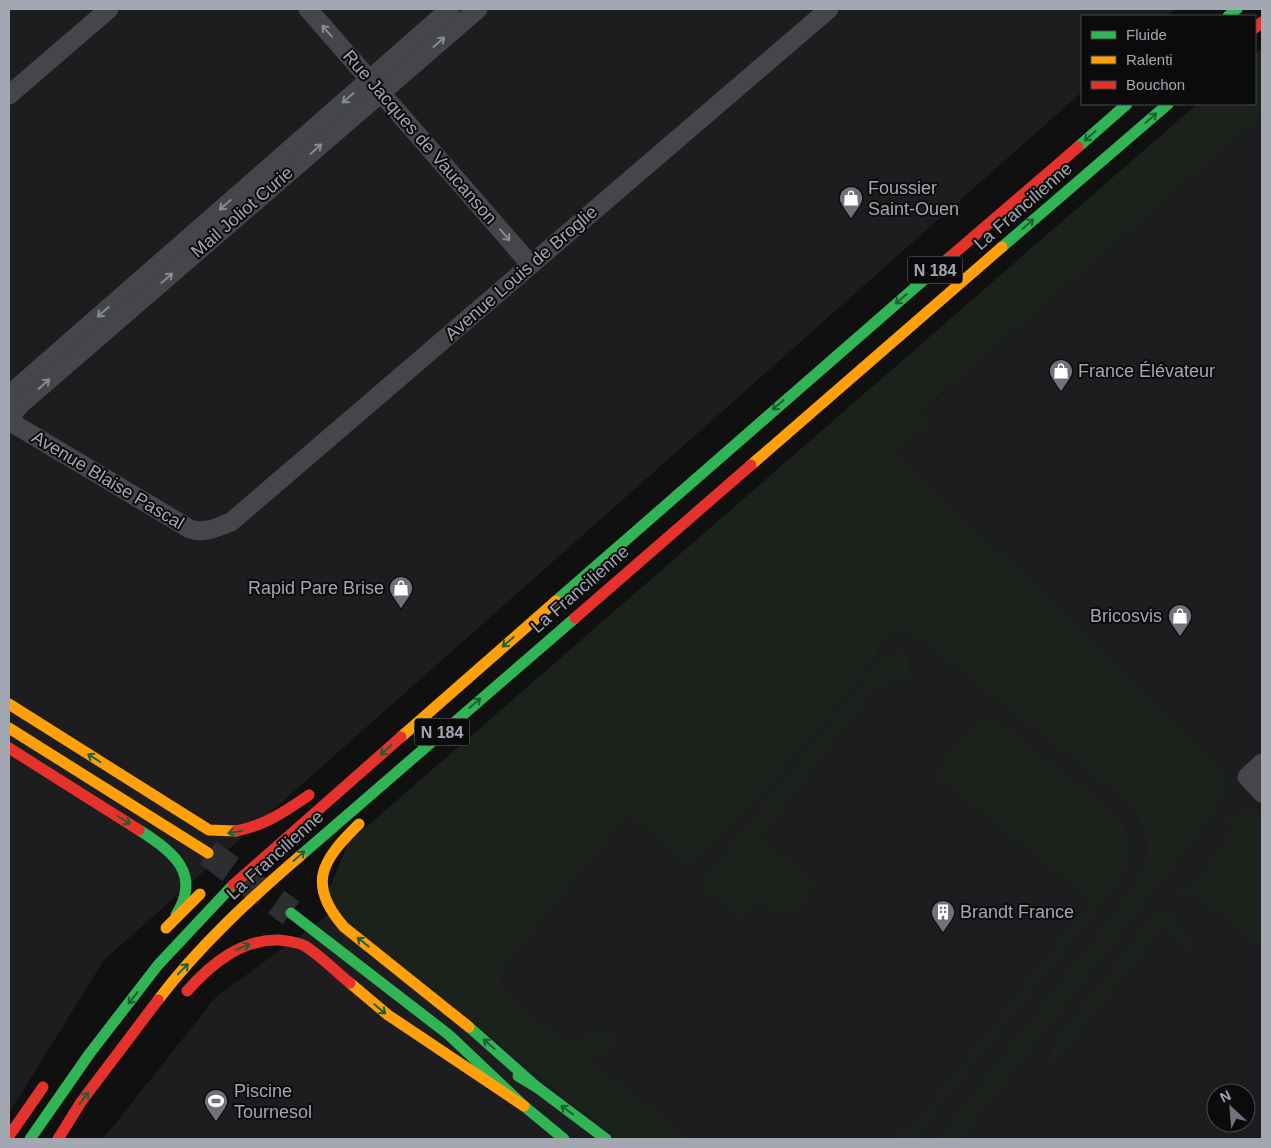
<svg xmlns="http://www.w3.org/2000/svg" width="1271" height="1148" font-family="Arial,sans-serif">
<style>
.built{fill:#1d1d1f;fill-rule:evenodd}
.green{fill:#1b211b}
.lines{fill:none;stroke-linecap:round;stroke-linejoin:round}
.secondary-tunnel{stroke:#2d2e31;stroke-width:28;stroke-dasharray:28 14;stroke-linecap:butt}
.street{stroke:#454649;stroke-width:19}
.fast{stroke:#30b455;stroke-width:11}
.slow{stroke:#ff9f0a;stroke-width:11}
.jam{stroke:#e5322d;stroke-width:11}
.oneway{stroke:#868a92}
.oneway2{stroke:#1e6030}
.labels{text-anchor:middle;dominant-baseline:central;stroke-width:4;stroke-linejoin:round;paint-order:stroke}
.shield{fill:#0b0b0c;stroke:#757880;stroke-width:1}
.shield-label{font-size:16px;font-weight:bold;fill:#a2a7b2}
.street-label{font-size:18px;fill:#a2a7b2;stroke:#0b0b0c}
.poi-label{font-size:18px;fill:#a2a7b2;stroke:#0b0b0c;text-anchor:start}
</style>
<rect width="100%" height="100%" fill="#101011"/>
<g class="built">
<path d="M 9,9 L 1176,9 L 1168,16 L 1082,16 L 1082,92 L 104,960 L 9,1113 Z"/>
<path d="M 1262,117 L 1262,1139 L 103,1139 L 215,998 L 351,898 L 882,446 ZM 1216,1093 L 1246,1093 L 1246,1123 L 1216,1123 Z"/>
</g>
<g class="green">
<path d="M 1262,48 L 1262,117 L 921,412 L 930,423 L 896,452 L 1222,767 C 1230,783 1222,799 1214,814 L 961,1139 L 938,1139 L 1137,884 C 1155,849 1149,820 1118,794 L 916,635 C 899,628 888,633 877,648 L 878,654 L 831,713 L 741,817 L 691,865 L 628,814 L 498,973 L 508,997 L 567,1042 L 606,1028 L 620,1044 L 590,1061 L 692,1139 L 619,1139 L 339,915 L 328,892 L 348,843 L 1197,104 L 1255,104 L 1255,54 Z"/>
<path d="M 907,649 L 909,678 L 877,686 L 760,837 L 818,883 L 794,912 L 754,905 L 742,918 L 699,885 L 884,657 Z"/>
<path d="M 985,717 L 996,719 L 1118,815 C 1134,835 1134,862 1119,883 L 914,1139 L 895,1139 L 905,1126 L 910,1130 L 1092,900 L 933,774 L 975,722 Z"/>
<path d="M 1249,811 L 1262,813 L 1262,947 L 1192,892 L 1184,900 L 1180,892 L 1183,882 L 1193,888 L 1233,828 L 1224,822 L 1238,813 Z"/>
<path d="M 1170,909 L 1180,915 L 1172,925 L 1197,946 L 1193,951 L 1163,927 L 1052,1066 L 1051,1051 L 1058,1037 L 1151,919 L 1156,914 Z"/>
</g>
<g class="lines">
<path class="secondary-tunnel" d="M 208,853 L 291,913"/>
<g class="street">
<path d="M 308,9 L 531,265"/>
<path d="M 9,95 L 109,9"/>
<path d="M 9,395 L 450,9"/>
<path d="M 9,418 L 21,404 L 478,9"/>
<path d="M 9,421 L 190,529 C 205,534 217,527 231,522 L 829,9"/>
<path d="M 1262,763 L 1247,777 L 1262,793"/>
</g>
<g class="fast">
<path d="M 1228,16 L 1237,9"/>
<path d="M 1078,147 L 1127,104"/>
<path d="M 1002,247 L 1168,104"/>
<path d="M 556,601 L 950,257"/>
<path d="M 139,830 C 173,851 202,874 176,915"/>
<path d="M 300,856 L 575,618"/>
<path d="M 291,913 L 449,1035 L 524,1106 L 564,1139"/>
<path d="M 469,1027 L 538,1088"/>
<path d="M 518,1076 L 538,1088 L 606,1139"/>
<path d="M 30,1139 L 90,1053 L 158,965 L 233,885"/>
</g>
<g class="slow">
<path d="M 751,465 L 1002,247"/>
<path d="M 9,704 L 209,830 L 236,831"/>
<path d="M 9,728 L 208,853"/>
<path d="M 401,737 L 556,601"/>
<path d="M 359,824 C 322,860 306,884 344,927 L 469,1027"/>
<path d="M 166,928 L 200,894"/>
<path d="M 350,983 L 388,1015 L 524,1106"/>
<path d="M 158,1000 C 199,946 249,900 300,856"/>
</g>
<g class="jam">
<path d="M 1255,28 L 1262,22"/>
<path d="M 950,257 L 1078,147"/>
<path d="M 575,618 L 751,465"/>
<path d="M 9,748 L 139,830"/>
<path d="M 236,831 C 264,826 286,811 309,795"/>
<path d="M 233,885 L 401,737"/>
<path d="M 187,991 C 211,964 241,939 279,940 C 287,941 298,942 305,946 C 321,956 335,971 350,983"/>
<path d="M 9,1136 L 43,1087"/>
<path d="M 58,1139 L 81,1102 L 158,1000"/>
</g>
</g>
<defs><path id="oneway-shaft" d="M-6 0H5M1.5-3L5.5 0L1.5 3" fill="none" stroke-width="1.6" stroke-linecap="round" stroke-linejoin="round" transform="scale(1.25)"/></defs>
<g class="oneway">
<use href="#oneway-shaft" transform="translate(327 31) rotate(-131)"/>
<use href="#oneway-shaft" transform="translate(439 42) rotate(-41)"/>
<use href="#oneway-shaft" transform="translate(348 98) rotate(139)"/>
<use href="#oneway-shaft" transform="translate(316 149) rotate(-41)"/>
<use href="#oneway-shaft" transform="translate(225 205) rotate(139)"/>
<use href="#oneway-shaft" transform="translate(505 235) rotate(49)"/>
<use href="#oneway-shaft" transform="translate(167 278) rotate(-41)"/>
<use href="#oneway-shaft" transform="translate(103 312) rotate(139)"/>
<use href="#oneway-shaft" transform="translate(44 384) rotate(-41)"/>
</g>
<g class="oneway2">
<use href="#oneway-shaft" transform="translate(1151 118) rotate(-41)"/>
<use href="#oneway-shaft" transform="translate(1090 136) rotate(139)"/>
<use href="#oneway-shaft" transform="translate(1028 224) rotate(-41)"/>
<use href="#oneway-shaft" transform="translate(901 299) rotate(139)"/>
<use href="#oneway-shaft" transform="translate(778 405) rotate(139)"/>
<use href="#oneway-shaft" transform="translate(508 642) rotate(139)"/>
<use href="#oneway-shaft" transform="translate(475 703) rotate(-41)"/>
<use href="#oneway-shaft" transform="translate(386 750) rotate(139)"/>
<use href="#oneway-shaft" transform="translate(94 758) rotate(-148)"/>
<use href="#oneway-shaft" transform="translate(124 820) rotate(32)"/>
<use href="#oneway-shaft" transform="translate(235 832) rotate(171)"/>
<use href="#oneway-shaft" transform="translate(299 856) rotate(-41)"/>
<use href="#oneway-shaft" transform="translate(363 942) rotate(-141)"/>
<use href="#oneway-shaft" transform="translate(243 947) rotate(-23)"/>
<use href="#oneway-shaft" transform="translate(183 969) rotate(-46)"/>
<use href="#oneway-shaft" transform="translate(133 998) rotate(128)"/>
<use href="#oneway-shaft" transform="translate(380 1009) rotate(40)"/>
<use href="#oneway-shaft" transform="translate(489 1044) rotate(-139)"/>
<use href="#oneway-shaft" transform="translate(84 1098) rotate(-54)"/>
<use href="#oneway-shaft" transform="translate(567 1110) rotate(-143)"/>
</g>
<defs>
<g id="shop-pin" transform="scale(1.25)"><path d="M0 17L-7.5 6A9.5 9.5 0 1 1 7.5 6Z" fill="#6f727a" stroke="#0b0b0c"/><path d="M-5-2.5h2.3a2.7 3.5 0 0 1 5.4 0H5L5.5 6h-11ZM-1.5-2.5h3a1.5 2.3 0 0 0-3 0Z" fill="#fff"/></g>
<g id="building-pin" transform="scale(1.25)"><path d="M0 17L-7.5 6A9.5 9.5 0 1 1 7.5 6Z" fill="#6f727a" stroke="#0b0b0c"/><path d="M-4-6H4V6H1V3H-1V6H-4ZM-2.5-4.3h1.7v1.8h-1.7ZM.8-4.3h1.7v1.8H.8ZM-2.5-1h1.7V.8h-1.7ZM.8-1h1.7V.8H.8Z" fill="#fff"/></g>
<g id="stadium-pin" transform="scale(1.25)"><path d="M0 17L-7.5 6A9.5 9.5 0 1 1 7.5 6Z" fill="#6f727a" stroke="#0b0b0c"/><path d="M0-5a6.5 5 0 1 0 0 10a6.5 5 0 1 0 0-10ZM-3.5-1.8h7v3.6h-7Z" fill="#fff"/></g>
</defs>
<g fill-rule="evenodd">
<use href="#shop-pin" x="851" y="198"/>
<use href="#shop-pin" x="1061" y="371"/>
<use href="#shop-pin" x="401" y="588"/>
<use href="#shop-pin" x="1180" y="616"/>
<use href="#building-pin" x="943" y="912"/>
<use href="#stadium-pin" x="216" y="1101"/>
</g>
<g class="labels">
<g class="shield">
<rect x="907.5" y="256.5" width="55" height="27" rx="4"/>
<rect x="414.5" y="718.5" width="55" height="27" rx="4"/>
</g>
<g class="shield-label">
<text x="935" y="270">N 184</text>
<text x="442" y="732">N 184</text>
</g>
<g class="street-label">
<text transform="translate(420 137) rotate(49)">Rue Jacques de Vaucanson</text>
<text transform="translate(1023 206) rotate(-41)">La Francilienne</text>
<text transform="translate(242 212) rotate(-41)">Mail Joliot Curie</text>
<text transform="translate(521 273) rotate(-41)">Avenue Louis de Broglie</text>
<text transform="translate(108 480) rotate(31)">Avenue Blaise Pascal</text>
<text transform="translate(580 589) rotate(-41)">La Francilienne</text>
<text transform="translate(275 855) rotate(-42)">La Francilienne</text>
</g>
<g class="poi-label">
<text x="868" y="188">Foussier<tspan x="868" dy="21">Saint-Ouen</tspan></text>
<text x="1078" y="371">France Élévateur</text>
<text x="384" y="588" text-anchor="end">Rapid Pare Brise</text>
<text x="1162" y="616" text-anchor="end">Bricosvis</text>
<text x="960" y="912">Brandt France</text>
<text x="234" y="1091">Piscine<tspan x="234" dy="21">Tournesol</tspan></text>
</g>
</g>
<rect width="1271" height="1148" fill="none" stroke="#a2a7b2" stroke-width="20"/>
<rect x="1081" y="15" width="175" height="90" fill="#0b0b0c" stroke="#47494e"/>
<rect x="1091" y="31" width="25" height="8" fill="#30b455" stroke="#47494e"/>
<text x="1126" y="40" font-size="15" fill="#a2a7b2">Fluide</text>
<rect x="1091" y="56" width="25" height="8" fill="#ff9f0a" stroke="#47494e"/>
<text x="1126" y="65" font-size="15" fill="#a2a7b2">Ralenti</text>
<rect x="1091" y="81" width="25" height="8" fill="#e5322d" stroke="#47494e"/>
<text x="1126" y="90" font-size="15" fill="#a2a7b2">Bouchon</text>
<g transform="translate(1231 1108) rotate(334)"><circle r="24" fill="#0b0b0c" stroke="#47494e"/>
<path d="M0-4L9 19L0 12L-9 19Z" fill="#6f727a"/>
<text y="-8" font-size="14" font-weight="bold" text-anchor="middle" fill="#a2a7b2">N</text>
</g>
</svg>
